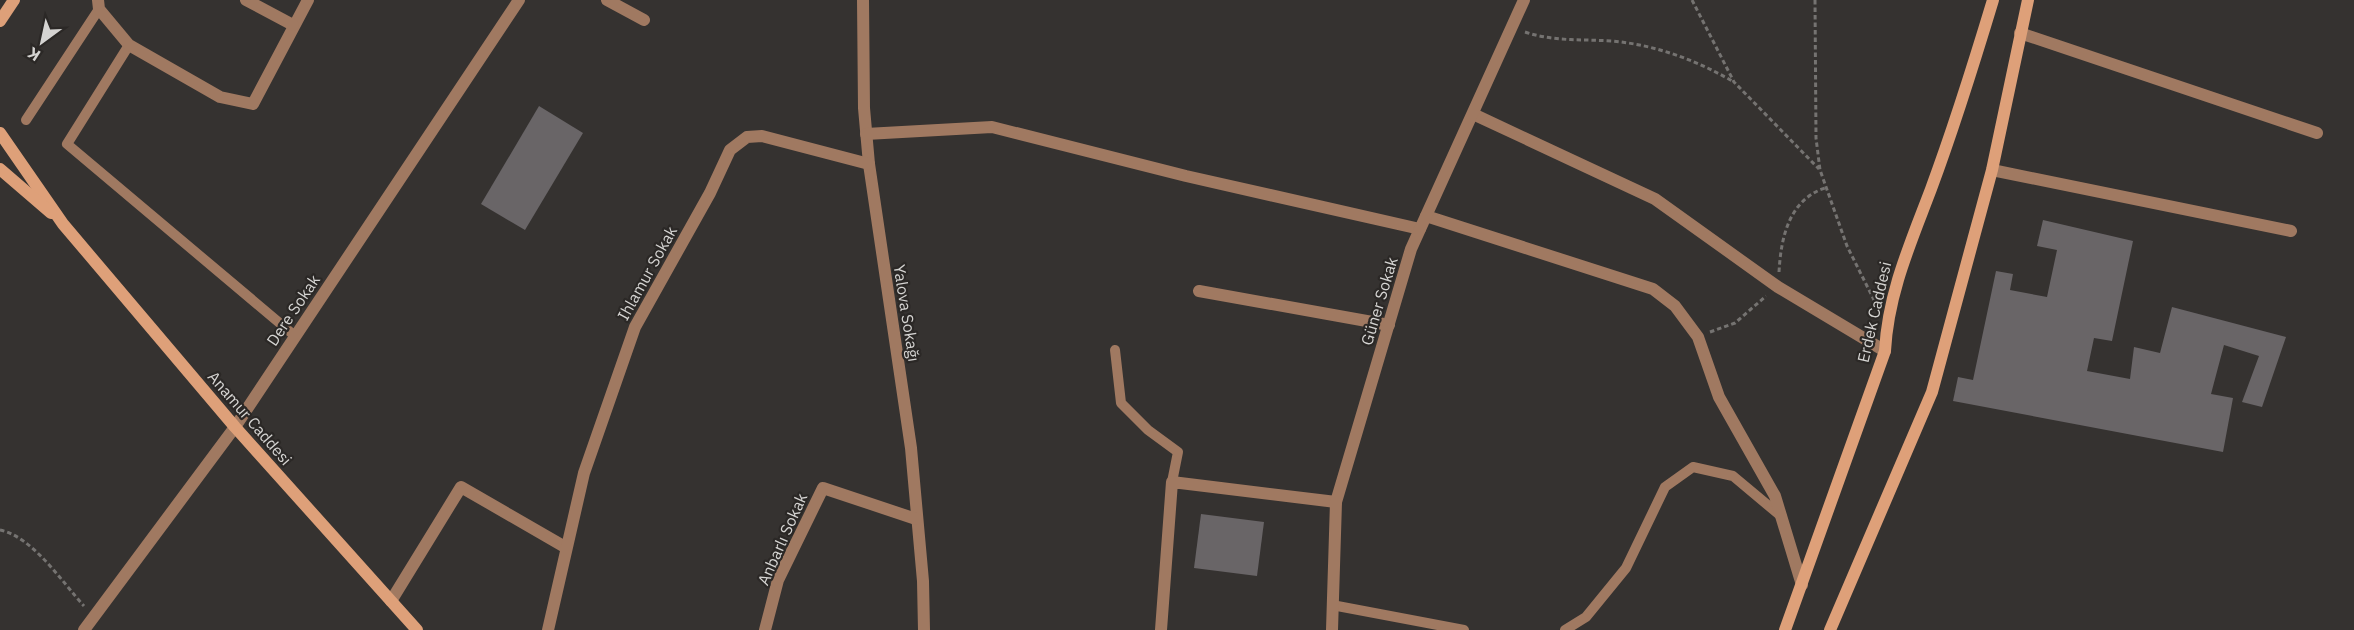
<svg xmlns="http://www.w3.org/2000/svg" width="2354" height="630" font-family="'IBM Plex Sans',sans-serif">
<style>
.building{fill:#696567}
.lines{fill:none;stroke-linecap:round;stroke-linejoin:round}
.path{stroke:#757371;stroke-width:3;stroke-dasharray:4.5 3;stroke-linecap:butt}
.lane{stroke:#a07961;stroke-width:10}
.street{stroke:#a07961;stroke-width:12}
.secondary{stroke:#dea079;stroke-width:12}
.labels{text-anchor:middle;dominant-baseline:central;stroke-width:4.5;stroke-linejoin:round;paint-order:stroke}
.street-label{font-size:16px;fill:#d5d4d2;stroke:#2b2826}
</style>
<rect width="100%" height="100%" fill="#353230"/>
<g class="building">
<path d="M 539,106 L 583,133 L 525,230 L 481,204 Z"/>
<path d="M 2043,220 L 2133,241 L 2112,341 L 2094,338 L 2087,371 L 2130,379 L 2134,347 L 2160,353 L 2172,307 L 2286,337 L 2262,407 L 2242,402 L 2259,356 L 2224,345 L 2211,394 L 2233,398 L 2223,452 L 1953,401 L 1958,377 L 1973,380 L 1996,271 L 2013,274 L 2010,290 L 2047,297 L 2057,250 L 2037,246 Z"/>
<path d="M 1201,514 L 1264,522 L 1257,576 L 1194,568 Z"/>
</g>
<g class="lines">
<g class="path">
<path d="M 1692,0 L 1734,82 L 1819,169"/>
<path d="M 1815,0 L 1816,138 L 1820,170 L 1847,246 L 1877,306"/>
<path d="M 1525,32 C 1555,42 1582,39 1612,41 C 1656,45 1696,60 1734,82"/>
<path d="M 1779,272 C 1781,237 1789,200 1825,188"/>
<path d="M 1710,332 L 1735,323 L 1766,296"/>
<path d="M 0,530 C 33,537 62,582 84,606"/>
</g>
<g class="lane">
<path d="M 129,45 L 67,144 L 295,336"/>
<path d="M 26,120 L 99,9"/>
<path d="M 1115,350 L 1121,403 L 1148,430 L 1178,452 L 1172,482"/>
<path d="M 1332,605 L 1464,630"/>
<path d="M 1565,630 L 1586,617 L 1626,568 L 1665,487 L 1693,467 L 1733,476 L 1782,517"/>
</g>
<g class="street">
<path d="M 98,0 L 99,9 L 129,45 L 220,97 L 253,104 L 308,0"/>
<path d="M 246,0 L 293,25"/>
<path d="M 607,0 L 644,20"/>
<path d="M 863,0 L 864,108 L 869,164 L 911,448 L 923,581 L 924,630"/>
<path d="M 2020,33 L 2317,133"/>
<path d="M 1473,114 L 1655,199 L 1778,287 L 1885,351"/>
<path d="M 866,134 L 992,127 L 1186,176 L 1420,229"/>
<path d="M 1992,170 L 2291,231"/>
<path d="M 1426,216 L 1653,289 L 1675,306 L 1698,337 L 1719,397 L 1775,496 L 1802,585"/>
<path d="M 1199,291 L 1389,325"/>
<path d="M 391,601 L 461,487 L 565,547"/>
<path d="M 84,630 L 235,427 L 519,0"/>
<path d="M 548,630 L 584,473 L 635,327 L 710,193 L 730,150 L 747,137 L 762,136 L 869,164"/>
<path d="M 765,630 L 778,580 L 823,488 L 916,519"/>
<path d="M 1161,630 L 1172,482 L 1336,502"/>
<path d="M 1332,630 L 1336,502 L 1411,249 L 1524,0"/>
</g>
<g class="secondary">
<path d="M 0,21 L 14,0"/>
<path d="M 0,133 L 63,224 L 235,427 L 417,630"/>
<path d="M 0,169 L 51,213"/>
<path d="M 1785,630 L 1885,351 C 1888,293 1911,242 1931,189 C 1954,127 1974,63 1993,0"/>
<path d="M 1830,630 L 1932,392 L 1992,170 L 2028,0"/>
</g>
</g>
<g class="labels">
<g class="street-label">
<text transform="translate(647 273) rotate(-61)">Ihlamur Sokak</text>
<text transform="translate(1379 301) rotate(-73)">Güner Sokak</text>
<text transform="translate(293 310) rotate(-56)">Dere Sokak</text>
<text transform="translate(1874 312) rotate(-77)">Erdek Caddesi</text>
<text transform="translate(907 313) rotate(81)">Yalova Sokağı</text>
<text transform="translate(250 418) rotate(49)">Anamur Caddesi</text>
<text transform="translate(782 539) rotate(-66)">Anbarlı Sokak</text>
</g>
</g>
<g transform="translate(42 42) rotate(213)" stroke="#2b2826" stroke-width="4.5" paint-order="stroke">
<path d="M0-4.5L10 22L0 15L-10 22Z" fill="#d5d4d2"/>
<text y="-9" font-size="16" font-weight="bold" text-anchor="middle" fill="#d5d4d2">K</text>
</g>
</svg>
